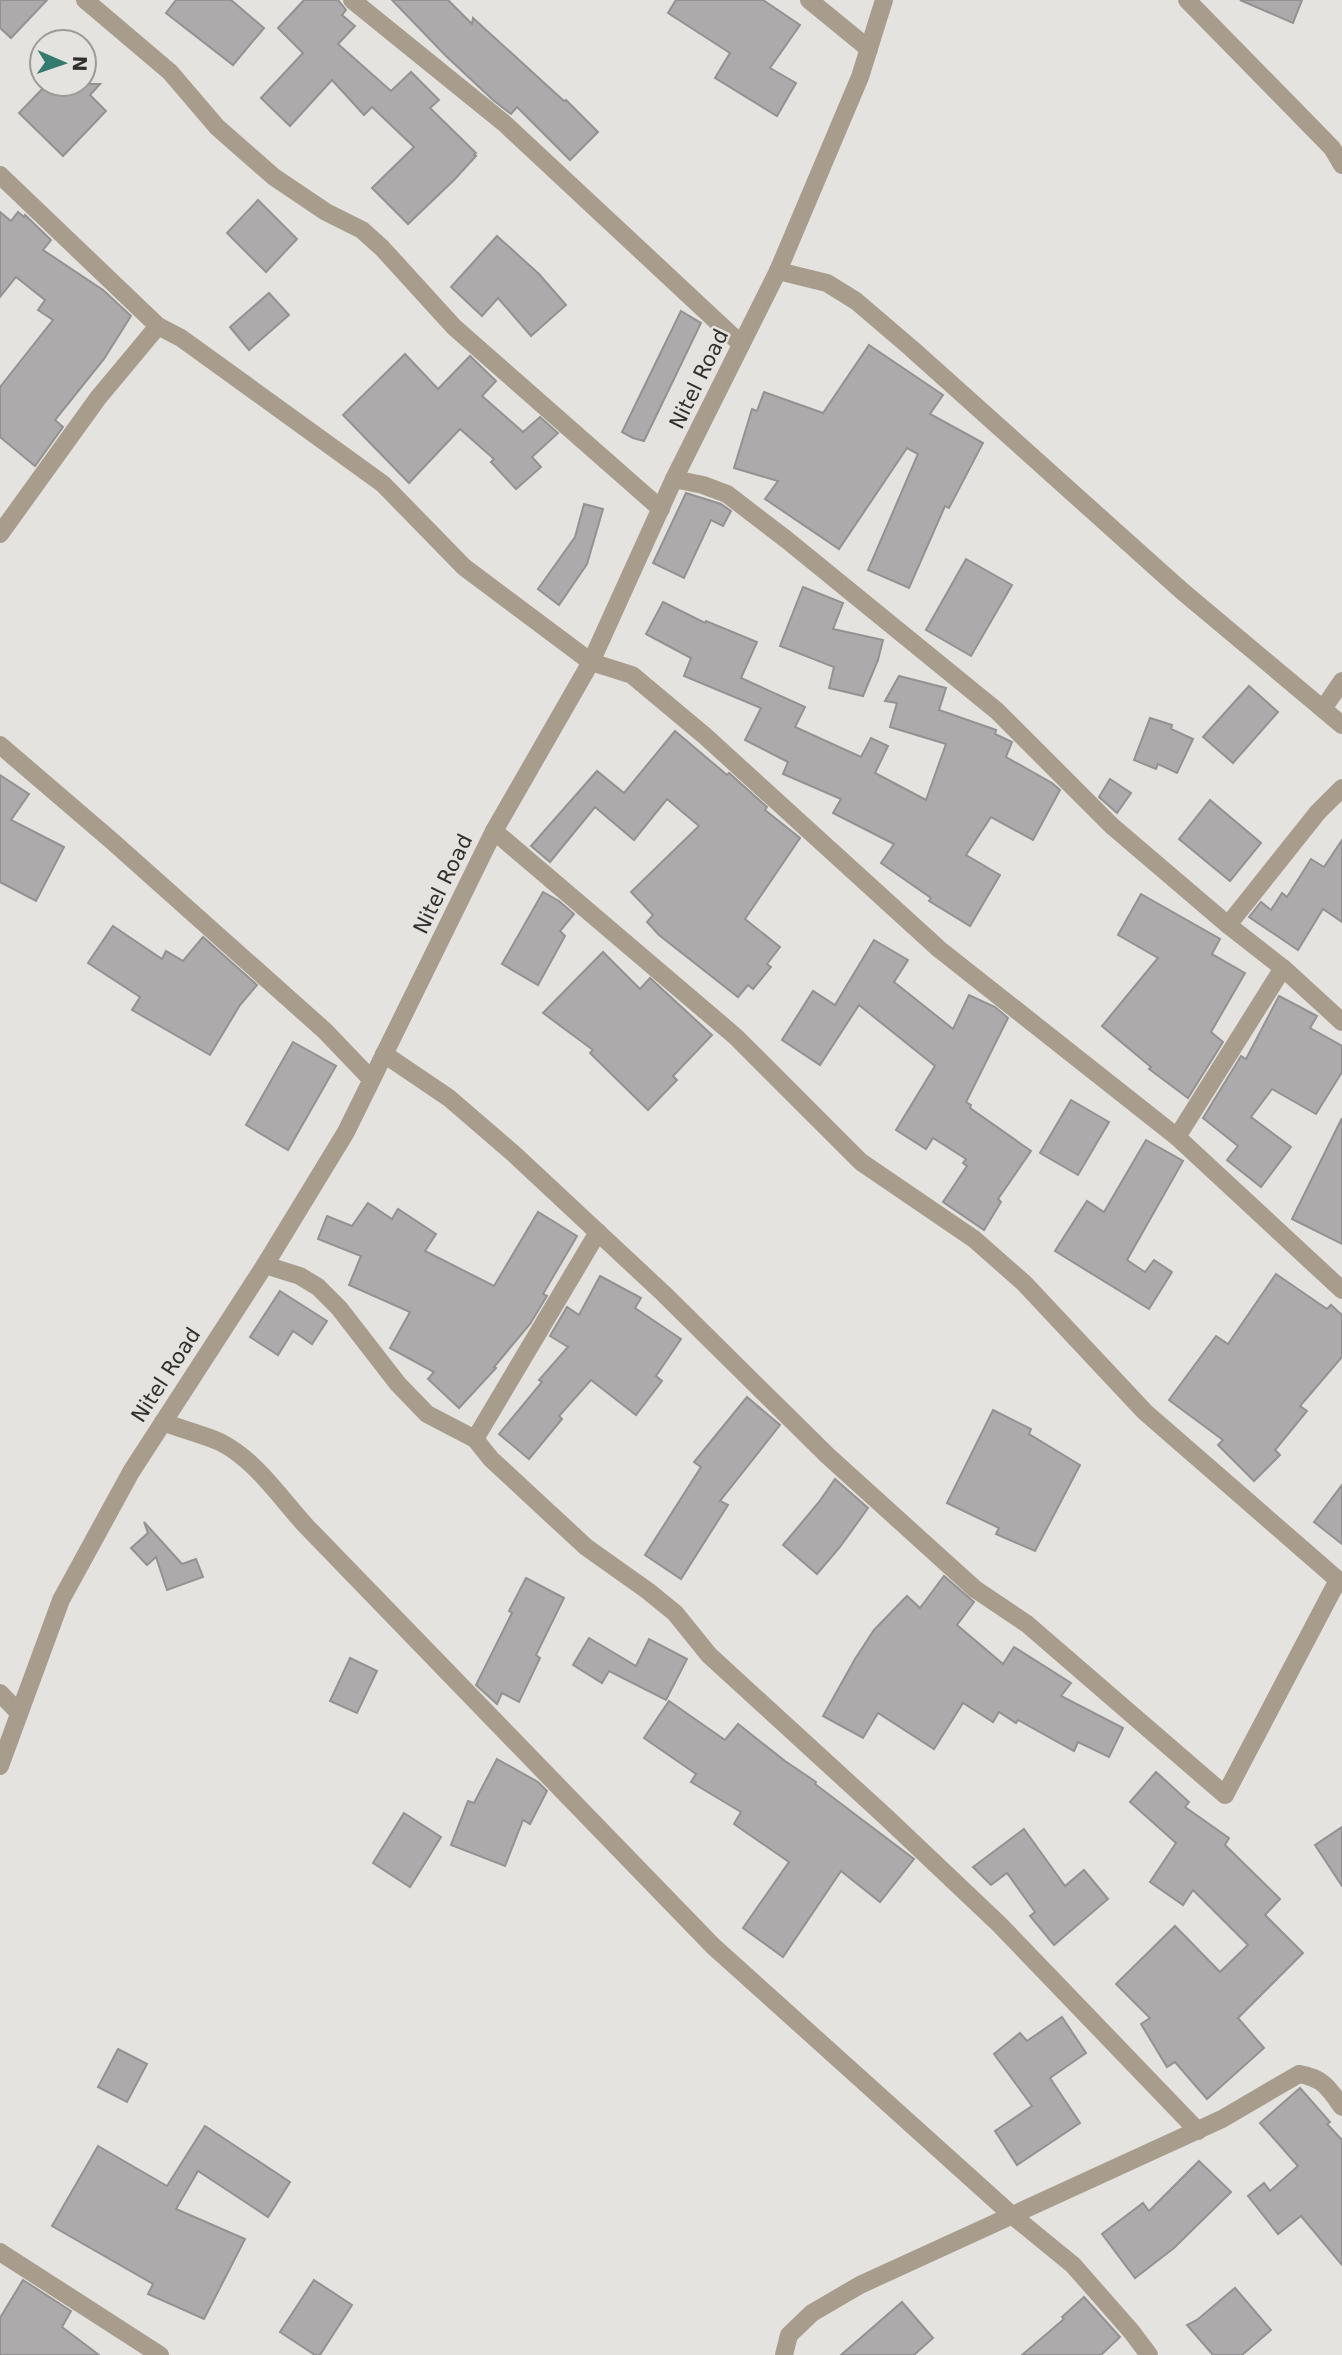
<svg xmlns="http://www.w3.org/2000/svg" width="1342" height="2355" font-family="'DejaVu Sans',sans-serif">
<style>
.building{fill:#adaaac;stroke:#949193;stroke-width:2}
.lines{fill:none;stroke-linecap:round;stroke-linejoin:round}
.street{stroke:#a89d8c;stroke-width:18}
.labels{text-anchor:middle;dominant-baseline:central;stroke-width:5;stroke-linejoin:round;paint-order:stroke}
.street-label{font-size:21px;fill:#30302e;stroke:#e4e3df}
</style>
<rect width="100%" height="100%" fill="#e4e3df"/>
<g class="building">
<path d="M 0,0 L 47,0 L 11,38 L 0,28 Z"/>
<path d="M 176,0 L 231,0 L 264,28 L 233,65 L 166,13 Z"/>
<path d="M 304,0 L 338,0 L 346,10 L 342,15 L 355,26 L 338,44 L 391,91 L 411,72 L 439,100 L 430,108 L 476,153 L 474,155 L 476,156 L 454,180 L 408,224 L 372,188 L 414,147 L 372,107 L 364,115 L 332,80 L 290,126 L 261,98 L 303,53 L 278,28 Z"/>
<path d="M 392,0 L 448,0 L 472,24 L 473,18 L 564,101 L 566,100 L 598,132 L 570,160 L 517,107 L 511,114 L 493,100 L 446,56 Z"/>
<path d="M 676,0 L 763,0 L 800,25 L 770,68 L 796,83 L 777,116 L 715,78 L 730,53 L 668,13 Z"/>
<path d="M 1240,0 L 1302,0 L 1293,23 Z"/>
<path d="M 47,84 L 100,84 L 90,95 L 106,111 L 63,156 L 19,113 Z"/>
<path d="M 258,200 L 297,239 L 266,272 L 227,233 Z"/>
<path d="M 0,212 L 11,221 L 18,212 L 24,217 L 25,215 L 51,240 L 43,250 L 103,290 L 131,316 L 104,359 L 55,420 L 63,427 L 35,466 L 0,437 L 0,387 L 53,320 L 38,310 L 45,300 L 16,277 L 0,297 Z"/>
<path d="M 497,236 L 539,274 L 566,305 L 531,336 L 498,298 L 482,316 L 451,287 Z"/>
<path d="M 269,293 L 289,315 L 249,350 L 230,327 Z"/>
<path d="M 681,311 L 701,323 L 644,441 L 633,438 L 622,432 Z"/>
<path d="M 869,345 L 943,395 L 930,414 L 983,443 L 949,508 L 945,506 L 909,588 L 868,570 L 918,454 L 907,448 L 839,549 L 765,499 L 778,481 L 734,468 L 752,409 L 757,411 L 764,392 L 823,413 Z"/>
<path d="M 405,354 L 438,389 L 470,356 L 496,381 L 482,396 L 523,432 L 540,417 L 558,433 L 532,457 L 541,467 L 516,489 L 491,462 L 494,459 L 460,429 L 409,483 L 343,415 Z"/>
<path d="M 686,493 L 721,504 L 731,511 L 723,526 L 711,520 L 684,578 L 653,563 Z"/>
<path d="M 584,504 L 603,509 L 587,564 L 559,605 L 538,589 L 575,537 Z"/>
<path d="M 966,559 L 1012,585 L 971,656 L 926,630 Z"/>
<path d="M 803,587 L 843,603 L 833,629 L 883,640 L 878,660 L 863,696 L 829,688 L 834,667 L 780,646 Z"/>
<path d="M 663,602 L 705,623 L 706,621 L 757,642 L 741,678 L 805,707 L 795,727 L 861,757 L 871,738 L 888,746 L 875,773 L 926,800 L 946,744 L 890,727 L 897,703 L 885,701 L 899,676 L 946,688 L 939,710 L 996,730 L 995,734 L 1012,742 L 1006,757 L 1052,783 L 1060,790 L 1033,840 L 991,817 L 966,855 L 1000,875 L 970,926 L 929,901 L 931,898 L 881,863 L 894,844 L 833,813 L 841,799 L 783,774 L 788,762 L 745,740 L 761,708 L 684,676 L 691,658 L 646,634 Z"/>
<path d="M 1249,686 L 1278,712 L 1233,763 L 1203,737 Z"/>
<path d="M 1150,718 L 1172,725 L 1171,729 L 1193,739 L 1177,773 L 1158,764 L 1156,769 L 1134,760 Z"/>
<path d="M 675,731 L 727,775 L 729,773 L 767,807 L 765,810 L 800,838 L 745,919 L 780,947 L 767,964 L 771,967 L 753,989 L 748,985 L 738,997 L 659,935 L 647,922 L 653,915 L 631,892 L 699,826 L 667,799 L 634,840 L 595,807 L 550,862 L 531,846 L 597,771 L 624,793 Z"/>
<path d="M 0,775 L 29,794 L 11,820 L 64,847 L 36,901 L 0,882 Z"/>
<path d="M 1110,779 L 1131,793 L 1117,813 L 1099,797 Z"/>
<path d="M 1210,800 L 1261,843 L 1230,881 L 1179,839 Z"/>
<path d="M 1342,840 L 1342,922 L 1323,909 L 1298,950 L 1249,917 L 1261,902 L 1271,910 L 1282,893 L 1287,897 L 1311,859 L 1324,867 Z"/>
<path d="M 543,892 L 559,901 L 574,914 L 560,931 L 565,936 L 538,985 L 502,964 Z"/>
<path d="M 1141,894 L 1220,939 L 1212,954 L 1245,973 L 1211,1032 L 1223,1042 L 1188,1098 L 1149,1069 L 1151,1067 L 1102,1026 L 1158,958 L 1118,935 Z"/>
<path d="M 113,926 L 162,959 L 166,951 L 183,961 L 203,937 L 257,985 L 240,1005 L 210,1055 L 132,1010 L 140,997 L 88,963 Z"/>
<path d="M 874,940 L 908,960 L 894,982 L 953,1029 L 969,995 L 995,1007 L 1008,1018 L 966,1102 L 971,1105 L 970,1108 L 1031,1151 L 998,1199 L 1001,1202 L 984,1230 L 943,1202 L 967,1166 L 963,1163 L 966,1159 L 933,1138 L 926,1149 L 896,1130 L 935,1066 L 859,1005 L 820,1065 L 782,1040 L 813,991 L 835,1005 Z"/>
<path d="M 603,952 L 640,989 L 650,978 L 712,1035 L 673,1076 L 677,1080 L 648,1110 L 590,1053 L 593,1050 L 543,1013 Z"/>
<path d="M 1279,996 L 1317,1016 L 1310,1028 L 1342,1046 L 1342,1072 L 1316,1114 L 1272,1089 L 1251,1117 L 1291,1147 L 1261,1187 L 1227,1160 L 1238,1146 L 1203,1118 L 1241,1056 L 1246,1059 Z"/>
<path d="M 293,1042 L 336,1066 L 288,1150 L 246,1125 Z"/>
<path d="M 1071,1100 L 1109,1122 L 1078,1175 L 1040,1153 Z"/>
<path d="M 1342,1118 L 1342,1244 L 1292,1219 Z"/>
<path d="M 1146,1140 L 1183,1161 L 1127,1260 L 1145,1272 L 1154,1260 L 1172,1272 L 1149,1309 L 1055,1251 L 1087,1201 L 1104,1212 Z"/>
<path d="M 368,1203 L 392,1219 L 398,1209 L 436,1234 L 425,1251 L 494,1286 L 538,1212 L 577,1236 L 543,1294 L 547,1296 L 530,1324 L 494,1367 L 496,1368 L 459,1408 L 428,1379 L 434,1372 L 390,1348 L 410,1312 L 349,1285 L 361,1256 L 318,1239 L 327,1216 L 352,1226 Z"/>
<path d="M 1276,1274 L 1327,1309 L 1331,1305 L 1342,1315 L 1342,1357 L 1300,1406 L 1307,1411 L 1275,1450 L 1280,1455 L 1254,1481 L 1218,1445 L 1223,1440 L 1169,1400 L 1216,1336 L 1228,1344 Z"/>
<path d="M 600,1276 L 641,1298 L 635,1308 L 681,1339 L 656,1376 L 662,1381 L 636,1415 L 591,1380 L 559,1416 L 562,1419 L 529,1459 L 499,1434 L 542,1382 L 539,1380 L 568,1347 L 550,1336 L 567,1307 L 579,1315 Z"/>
<path d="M 280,1291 L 327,1321 L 312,1344 L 293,1331 L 278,1355 L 250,1337 Z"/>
<path d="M 747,1397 L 780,1425 L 720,1501 L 728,1505 L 681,1579 L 645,1555 L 701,1467 L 694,1462 Z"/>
<path d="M 993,1410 L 1031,1429 L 1029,1434 L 1080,1465 L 1035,1551 L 996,1534 L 999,1528 L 947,1503 Z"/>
<path d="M 835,1479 L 868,1508 L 840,1547 L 817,1574 L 783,1545 L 819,1502 Z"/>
<path d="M 1342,1485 L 1342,1544 L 1314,1522 Z"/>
<path d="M 144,1522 L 182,1564 L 196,1559 L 203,1577 L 167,1590 L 156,1557 L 147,1565 L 131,1548 L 148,1533 Z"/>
<path d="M 944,1576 L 974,1602 L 957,1625 L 1003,1664 L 1014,1647 L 1071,1683 L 1061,1696 L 1123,1728 L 1109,1757 L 1078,1742 L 1074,1751 L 1018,1720 L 1016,1723 L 999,1712 L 993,1722 L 963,1703 L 934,1749 L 878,1713 L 863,1738 L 823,1716 L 855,1659 L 874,1630 L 907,1596 L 920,1608 Z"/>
<path d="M 526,1578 L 564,1598 L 536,1655 L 540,1658 L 519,1702 L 502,1693 L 497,1704 L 476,1685 L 512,1613 L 509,1611 Z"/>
<path d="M 589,1638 L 636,1666 L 649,1639 L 687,1659 L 666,1700 L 609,1671 L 602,1683 L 573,1665 Z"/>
<path d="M 350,1658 L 377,1671 L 357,1713 L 330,1701 Z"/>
<path d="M 669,1701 L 725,1740 L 738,1724 L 785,1761 L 816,1782 L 815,1784 L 914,1859 L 880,1902 L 841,1871 L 783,1957 L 743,1928 L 789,1862 L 734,1824 L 741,1812 L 691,1782 L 696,1774 L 644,1738 Z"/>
<path d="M 497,1759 L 538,1782 L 547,1791 L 530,1824 L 523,1820 L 505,1866 L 451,1845 L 468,1801 L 474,1803 Z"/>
<path d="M 1156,1772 L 1189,1802 L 1185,1807 L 1229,1838 L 1225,1845 L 1280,1899 L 1265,1915 L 1303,1953 L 1238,2018 L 1264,2048 L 1207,2099 L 1175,2062 L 1167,2067 L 1141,2024 L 1150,2018 L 1116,1984 L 1175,1926 L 1220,1972 L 1248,1945 L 1193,1890 L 1183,1905 L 1150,1882 L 1176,1843 L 1130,1802 Z"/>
<path d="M 404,1813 L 441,1837 L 410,1887 L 373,1863 Z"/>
<path d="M 1342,1827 L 1342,1886 L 1315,1845 Z"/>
<path d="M 1024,1829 L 1065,1886 L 1084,1870 L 1108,1899 L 1054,1945 L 1030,1916 L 1035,1912 L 1007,1873 L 991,1885 L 973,1867 Z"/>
<path d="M 1062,2017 L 1086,2053 L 1050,2078 L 1080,2123 L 1017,2165 L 995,2131 L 1032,2106 L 994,2054 L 1020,2033 L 1027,2041 Z"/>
<path d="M 118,2049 L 147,2064 L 127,2102 L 98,2087 Z"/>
<path d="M 1300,2088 L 1330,2122 L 1327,2124 L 1342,2140 L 1342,2265 L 1301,2216 L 1278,2234 L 1248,2196 L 1264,2183 L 1270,2191 L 1298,2166 L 1260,2123 Z"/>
<path d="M 205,2126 L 290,2182 L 268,2217 L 198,2171 L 176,2209 L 245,2239 L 204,2319 L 148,2294 L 153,2284 L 52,2226 L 98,2146 L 167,2186 Z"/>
<path d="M 1199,2161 L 1231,2192 L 1174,2248 L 1135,2278 L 1102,2234 L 1143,2203 L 1149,2211 Z"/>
<path d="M 23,2280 L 71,2311 L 62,2327 L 99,2355 L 0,2355 L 0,2318 Z"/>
<path d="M 314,2280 L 352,2305 L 320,2355 L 315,2355 L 280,2332 Z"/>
<path d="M 1235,2288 L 1271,2330 L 1242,2355 L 1213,2355 L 1187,2325 L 1197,2320 Z"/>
<path d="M 1084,2297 L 1120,2337 L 1101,2355 L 1022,2355 L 1064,2319 L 1062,2317 Z"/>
<path d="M 902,2302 L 933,2338 L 914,2355 L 841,2355 Z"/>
</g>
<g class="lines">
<g class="street">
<path d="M 85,0 L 170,72 L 217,127 L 274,177 L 326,212 L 362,230 L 382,248 L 454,327 L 661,509"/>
<path d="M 352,0 L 504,123 L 741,344"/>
<path d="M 809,0 L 869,49"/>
<path d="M 1187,0 L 1332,148 L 1342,165"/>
<path d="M 0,175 L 158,326 L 181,338 L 383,484 L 464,567 L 591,662 L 632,675 L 705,736 L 939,949 L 1177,1137 L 1342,1290"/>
<path d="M 778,271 L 827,283 L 856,301 L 911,348 L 1182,591 L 1342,725"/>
<path d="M 674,479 L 703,485 L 727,494 L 787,540 L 997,711 L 1112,826 L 1228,925 L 1283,968 L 1342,1022"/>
<path d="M 0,534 L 98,398 L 158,326"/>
<path d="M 1323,709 L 1342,681"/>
<path d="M 0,745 L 112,841 L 325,1031 L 371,1079"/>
<path d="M 1228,925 L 1318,812 L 1342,788"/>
<path d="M 384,1054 L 449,1098 L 514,1154 L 664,1294 L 828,1456 L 975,1589 L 1027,1624 L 1225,1795 L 1338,1580 L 1145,1412 L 1024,1283 L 974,1239 L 861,1162 L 736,1037 L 494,831"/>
<path d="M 1177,1137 L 1283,968"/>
<path d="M 265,1265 L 300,1276 L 318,1287 L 339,1308 L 398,1384 L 427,1414 L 475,1439 L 491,1459 L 586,1547 L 648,1591 L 675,1613 L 709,1655 L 886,1817 L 1000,1925 L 1198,2131"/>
<path d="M 163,1422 C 181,1429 204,1435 220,1442 C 256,1460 281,1499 307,1527 L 713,1946 L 1013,2216 L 1073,2265 L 1131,2331 L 1149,2355"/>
<path d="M 475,1439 L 598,1232"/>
<path d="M 0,1693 L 19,1713"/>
<path d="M 0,1766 L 61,1600 L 131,1472 L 265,1265 L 346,1132 L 494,831 L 591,662 L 674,479 L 778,271 L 860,77 L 884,0"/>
<path d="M 0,2252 L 160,2355"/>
<path d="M 784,2355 L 789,2335 L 812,2313 L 860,2285 L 1222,2119 L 1299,2074 C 1323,2078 1329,2088 1342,2107"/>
</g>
</g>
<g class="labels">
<g class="street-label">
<text transform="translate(699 379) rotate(-64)">Nitel Road</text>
<text transform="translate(443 884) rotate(-64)">Nitel Road</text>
<text transform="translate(166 1375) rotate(-57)">Nitel Road</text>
</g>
</g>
<g transform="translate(63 63) rotate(92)"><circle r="33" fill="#e4e3df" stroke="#9c9b98" stroke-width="2"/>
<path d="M0-5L12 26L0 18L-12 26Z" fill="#357a6e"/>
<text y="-10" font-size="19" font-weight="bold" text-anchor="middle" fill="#30302e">N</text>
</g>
</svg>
